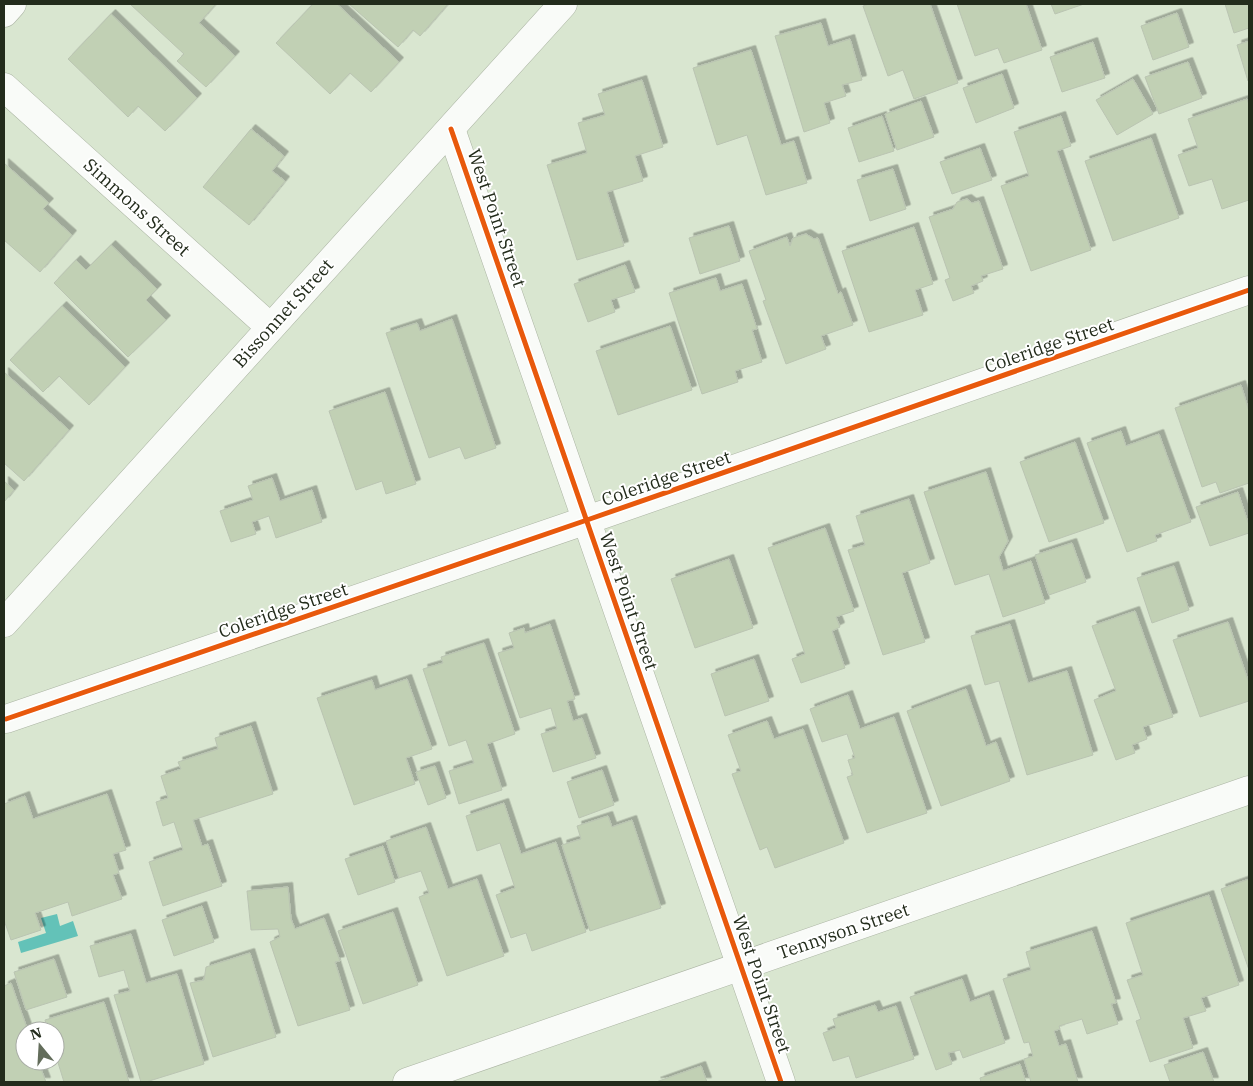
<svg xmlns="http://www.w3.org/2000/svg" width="1253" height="1086" font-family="'IBM Plex Serif',serif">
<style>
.water{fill:#63c2b8}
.building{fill:#c1d0b4;stroke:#bac4b2;filter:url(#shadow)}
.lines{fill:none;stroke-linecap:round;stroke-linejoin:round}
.street-casing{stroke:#abb4a3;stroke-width:29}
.secondary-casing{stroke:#abb4a3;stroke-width:29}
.street{stroke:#f9fbf8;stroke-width:28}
.secondary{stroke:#f9fbf8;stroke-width:28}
.cycleway-casing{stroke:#fff;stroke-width:8}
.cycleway{stroke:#e8590c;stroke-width:5}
.labels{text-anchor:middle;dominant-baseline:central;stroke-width:4;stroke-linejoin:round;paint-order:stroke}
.street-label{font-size:18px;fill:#232c1c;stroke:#fff}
</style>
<defs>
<filter id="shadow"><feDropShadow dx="4.5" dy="-4.5" stdDeviation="0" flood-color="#0004"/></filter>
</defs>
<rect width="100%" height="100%" fill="#d9e6d0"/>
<path class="water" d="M 57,914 L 60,926 L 73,921 L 78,936 L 21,953 L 18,942 L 46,933 L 41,918 Z"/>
<g class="building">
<path d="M 130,4 L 216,4 L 199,23 L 235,56 L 206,87 L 177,61 L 184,54 Z"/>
<path d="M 313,4 L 337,4 L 399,62 L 371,92 L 350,73 L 330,94 L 276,43 Z"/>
<path d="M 349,4 L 448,4 L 420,36 L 413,30 L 398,47 Z"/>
<path d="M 869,4 L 930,4 L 958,83 L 914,99 L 903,70 L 888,76 L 863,6 Z"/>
<path d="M 957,4 L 1026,4 L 1042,50 L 1004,63 L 998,48 L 975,56 Z"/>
<path d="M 1051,4 L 1084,4 L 1055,14 Z"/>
<path d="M 1225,4 L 1249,4 L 1249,28 L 1234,33 Z"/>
<path d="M 1177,13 L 1189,47 L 1153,60 L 1141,26 Z"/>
<path d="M 111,14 L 197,98 L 165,131 L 138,106 L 128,117 L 68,59 Z"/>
<path d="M 821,23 L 828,46 L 850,39 L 862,80 L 842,85 L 846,96 L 824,103 L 830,123 L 804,132 L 775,36 Z"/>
<path d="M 1249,41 L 1249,81 L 1248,81 L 1237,45 Z"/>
<path d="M 1093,42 L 1105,78 L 1062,92 L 1050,57 Z"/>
<path d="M 751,50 L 781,145 L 794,141 L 807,183 L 766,195 L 747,135 L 717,145 L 693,68 Z"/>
<path d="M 1188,62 L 1202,98 L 1159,114 L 1145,77 Z"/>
<path d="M 1002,74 L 1014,108 L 976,123 L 963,88 Z"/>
<path d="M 1133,79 L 1153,114 L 1117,135 L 1096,100 Z"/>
<path d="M 642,80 L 663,147 L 635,156 L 643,181 L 607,192 L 624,246 L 577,260 L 547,165 L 587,153 L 578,123 L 605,115 L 598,94 Z"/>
<path d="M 1247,99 L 1249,105 L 1249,200 L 1222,209 L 1212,179 L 1189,186 L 1178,155 L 1198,148 L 1188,119 Z"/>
<path d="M 921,101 L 934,137 L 897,150 L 885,114 Z"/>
<path d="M 882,116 L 894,151 L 859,162 L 848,128 Z"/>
<path d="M 1061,116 L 1071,146 L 1057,151 L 1091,250 L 1031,271 L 1001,186 L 1029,176 L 1014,132 Z"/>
<path d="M 251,129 L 284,156 L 272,171 L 285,181 L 249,225 L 203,187 Z"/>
<path d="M 1151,138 L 1179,218 L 1113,241 L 1085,161 Z"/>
<path d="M 980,148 L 992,180 L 952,194 L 940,162 Z"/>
<path d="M 4,163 L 49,203 L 43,209 L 72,235 L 40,272 L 4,240 Z"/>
<path d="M 893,169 L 906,209 L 870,221 L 857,180 Z"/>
<path d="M 967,199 L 972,203 L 979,201 L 1003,269 L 981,276 L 983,281 L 971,286 L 974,293 L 953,301 L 945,280 L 950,278 L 929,217 L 953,209 L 957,202 Z"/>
<path d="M 729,226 L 740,261 L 700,274 L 689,238 Z"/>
<path d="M 914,227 L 933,284 L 915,290 L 923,315 L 869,332 L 842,251 Z"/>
<path d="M 806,234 L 814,239 L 818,238 L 838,294 L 841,292 L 853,325 L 821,336 L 826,349 L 786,364 L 763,301 L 766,300 L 749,251 L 787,237 L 790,246 L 793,238 Z"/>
<path d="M 111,245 L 157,289 L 146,300 L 166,320 L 128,357 L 54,283 L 76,260 L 86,270 Z"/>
<path d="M 625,265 L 635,292 L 611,300 L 615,312 L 588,322 L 574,284 Z"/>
<path d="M 716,278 L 720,291 L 742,284 L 757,329 L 752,330 L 762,362 L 735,371 L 738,382 L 702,394 L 669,293 Z"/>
<path d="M 62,306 L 125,367 L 89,405 L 59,376 L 43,392 L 10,360 Z"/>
<path d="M 452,319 L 496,448 L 465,459 L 460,447 L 429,458 L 386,333 L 417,323 L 420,331 Z"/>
<path d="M 670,326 L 692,390 L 618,415 L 596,351 Z"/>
<path d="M 4,372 L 69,430 L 24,481 L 4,463 Z"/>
<path d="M 1241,385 L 1249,411 L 1249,483 L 1220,493 L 1216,482 L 1202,487 L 1175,408 Z"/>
<path d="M 385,392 L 416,484 L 386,494 L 382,481 L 356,490 L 329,411 Z"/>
<path d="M 1121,431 L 1126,446 L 1159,434 L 1191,522 L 1155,535 L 1157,541 L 1127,552 L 1087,443 Z"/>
<path d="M 1075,442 L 1104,523 L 1049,542 L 1020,462 Z"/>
<path d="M 986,472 L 1008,541 L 999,557 L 1003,571 L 1031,561 L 1045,603 L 1003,617 L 989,574 L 955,585 L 924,492 Z"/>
<path d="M 272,478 L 280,501 L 312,490 L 322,522 L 276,538 L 269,516 L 252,522 L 256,534 L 231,542 L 220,511 L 253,500 L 248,486 Z"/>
<path d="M 4,481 L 14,490 L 4,502 Z"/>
<path d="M 1238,492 L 1249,525 L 1249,533 L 1210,546 L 1196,507 Z"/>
<path d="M 909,499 L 930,563 L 902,573 L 925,642 L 883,655 L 848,550 L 865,545 L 856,516 Z"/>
<path d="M 825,528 L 854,611 L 836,617 L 840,627 L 832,631 L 845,668 L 801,683 L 792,659 L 805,654 L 768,548 Z"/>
<path d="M 1072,543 L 1086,582 L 1049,595 L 1035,555 Z"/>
<path d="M 729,559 L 753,628 L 695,648 L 671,579 Z"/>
<path d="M 1174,566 L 1189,610 L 1152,623 L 1137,578 Z"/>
<path d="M 1135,611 L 1173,717 L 1143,727 L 1147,739 L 1132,745 L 1135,753 L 1116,760 L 1094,700 L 1116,691 L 1092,626 Z"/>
<path d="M 1228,622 L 1249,683 L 1249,701 L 1200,717 L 1173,640 Z"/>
<path d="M 550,624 L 575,699 L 567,701 L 573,721 L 582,718 L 596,758 L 553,772 L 541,734 L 557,729 L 551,708 L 520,718 L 498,653 L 514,648 L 509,633 L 524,628 L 525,633 Z"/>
<path d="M 1010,624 L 1028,683 L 1067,671 L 1093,755 L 1027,775 L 999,681 L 985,685 L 971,636 Z"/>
<path d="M 484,643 L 515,734 L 487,744 L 502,790 L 459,804 L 449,771 L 474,763 L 466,740 L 449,746 L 423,669 L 443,663 L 441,657 Z"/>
<path d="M 754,659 L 769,701 L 725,716 L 711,674 Z"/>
<path d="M 407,679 L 432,749 L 406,758 L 415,784 L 354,805 L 317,698 L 372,680 L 375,690 Z"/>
<path d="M 966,689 L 986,746 L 996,742 L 1010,781 L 941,806 L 907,711 Z"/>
<path d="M 848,695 L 860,729 L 894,717 L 927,813 L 867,833 L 847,777 L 853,775 L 848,760 L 855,758 L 847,734 L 822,742 L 810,709 Z"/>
<path d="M 767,721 L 774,739 L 803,729 L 844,843 L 775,868 L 767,847 L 760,850 L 732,774 L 741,771 L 728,735 Z"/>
<path d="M 251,726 L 273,794 L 193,820 L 202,846 L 208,844 L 222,886 L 163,906 L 149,862 L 183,850 L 174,822 L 163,826 L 156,802 L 168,798 L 161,776 L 181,769 L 178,762 L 218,749 L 215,738 Z"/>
<path d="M 435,766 L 446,798 L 428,805 L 416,772 Z"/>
<path d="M 602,770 L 614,805 L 579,818 L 567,782 Z"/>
<path d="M 107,794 L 126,850 L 113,854 L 119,873 L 113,875 L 122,899 L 72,916 L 68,902 L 35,913 L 41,930 L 11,940 L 4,920 L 4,804 L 25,796 L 33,819 Z"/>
<path d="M 504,803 L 521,854 L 556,842 L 586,932 L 532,951 L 526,933 L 511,938 L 496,895 L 515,888 L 500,843 L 477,851 L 466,816 Z"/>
<path d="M 608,816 L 612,827 L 632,820 L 661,908 L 590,931 L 562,845 L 581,839 L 577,826 Z"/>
<path d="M 426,827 L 448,889 L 477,879 L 504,956 L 447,976 L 419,897 L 429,893 L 421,871 L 399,878 L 386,841 Z"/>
<path d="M 383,846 L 395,882 L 358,895 L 345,859 Z"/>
<path d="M 1249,879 L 1249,970 L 1221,889 Z"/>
<path d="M 288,887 L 291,919 L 295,929 L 324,918 L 340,961 L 335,962 L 350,1010 L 298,1026 L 270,942 L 280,937 L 278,929 L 251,930 L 247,891 Z"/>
<path d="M 1209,895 L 1239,985 L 1201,998 L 1206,1011 L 1183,1018 L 1193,1048 L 1150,1062 L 1136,1021 L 1141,1019 L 1127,980 L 1143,975 L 1126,923 Z"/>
<path d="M 202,906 L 214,942 L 174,956 L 162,920 Z"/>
<path d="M 393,912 L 418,985 L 363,1004 L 338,931 Z"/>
<path d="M 1092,931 L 1116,1003 L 1111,1004 L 1118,1024 L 1087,1034 L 1082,1019 L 1059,1026 L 1060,1029 L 1054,1031 L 1059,1046 L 1066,1044 L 1078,1082 L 1031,1082 L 1024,1059 L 1033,1056 L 1029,1042 L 1024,1043 L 1003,979 L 1031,970 L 1026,952 Z"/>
<path d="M 131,934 L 146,983 L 177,974 L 204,1064 L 146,1082 L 141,1082 L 114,995 L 130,991 L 124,970 L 99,977 L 90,946 Z"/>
<path d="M 250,953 L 276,1037 L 213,1057 L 190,983 L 204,980 L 206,967 Z"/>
<path d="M 54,959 L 67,997 L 26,1010 L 14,972 Z"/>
<path d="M 962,979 L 970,1002 L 989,995 L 1005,1043 L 963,1058 L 960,1050 L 948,1053 L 952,1064 L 936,1070 L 910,997 Z"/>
<path d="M 11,983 L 28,1031 L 25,1031 L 25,1061 L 38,1061 L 46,1082 L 4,1082 L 4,986 Z"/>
<path d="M 104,1002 L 129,1082 L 64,1082 L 55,1053 L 55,1031 L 48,1031 L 45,1020 Z"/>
<path d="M 875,1005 L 878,1012 L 896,1006 L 914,1059 L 856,1078 L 849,1056 L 833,1061 L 823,1033 L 836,1028 L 833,1019 Z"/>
<path d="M 1203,1052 L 1214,1082 L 1170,1082 L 1164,1065 Z"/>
<path d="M 1020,1064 L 1026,1082 L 981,1082 L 980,1078 Z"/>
<path d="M 701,1066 L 707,1082 L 656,1082 Z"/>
</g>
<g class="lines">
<g class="street-casing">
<g id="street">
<path d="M 4,13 L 12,4"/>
<path d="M 4,87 L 270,327"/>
<path d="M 451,129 L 781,1082"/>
<path d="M 6,719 L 587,520 L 1249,290"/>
<path d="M 407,1082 L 1249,790"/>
</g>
</g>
<g class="secondary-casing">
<path id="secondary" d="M 4,623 L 563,4"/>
</g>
<use href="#street" class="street"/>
<use href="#secondary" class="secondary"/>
<g class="cycleway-casing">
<g id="cycleway">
<path d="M 451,129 L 781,1082"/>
<path d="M 6,719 L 587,520 L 1249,290"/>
</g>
</g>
<use href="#cycleway" class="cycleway"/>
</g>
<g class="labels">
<g class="street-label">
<text transform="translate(137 207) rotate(42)">Simmons Street</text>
<text transform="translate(497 218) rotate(71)">West Point Street</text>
<text transform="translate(283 313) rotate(-48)">Bissonnet Street</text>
<text transform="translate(1049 345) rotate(-19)">Coleridge Street</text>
<text transform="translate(666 478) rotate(-19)">Coleridge Street</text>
<text transform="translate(629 601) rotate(71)">West Point Street</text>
<text transform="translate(283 610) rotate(-19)">Coleridge Street</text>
<text transform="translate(843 931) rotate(-19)">Tennyson Street</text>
<text transform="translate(762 984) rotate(71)">West Point Street</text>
</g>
</g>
<rect width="1253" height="1086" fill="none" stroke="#232c1c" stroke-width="10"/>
<g transform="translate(40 1046) rotate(342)"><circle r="24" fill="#ffffff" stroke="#a7aba4"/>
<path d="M0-4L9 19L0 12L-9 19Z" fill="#636d5b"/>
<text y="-8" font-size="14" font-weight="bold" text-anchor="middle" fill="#232c1c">N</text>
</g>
</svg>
